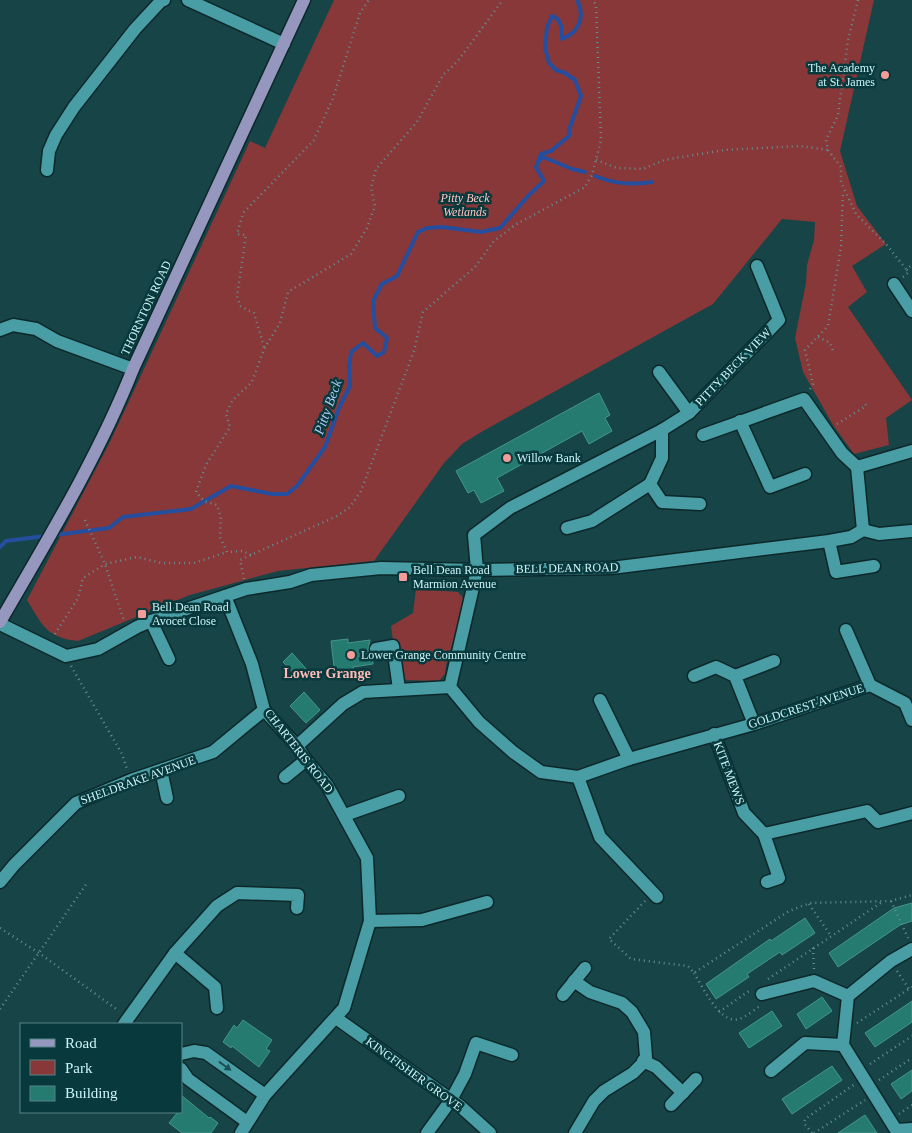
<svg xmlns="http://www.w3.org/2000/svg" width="912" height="1133" font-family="'Times New Roman',serif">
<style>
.green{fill:#883838}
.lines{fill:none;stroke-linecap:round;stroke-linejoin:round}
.stream{stroke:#264e9e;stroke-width:4}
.building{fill:#257b6f;stroke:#45968a}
.minor-casing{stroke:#0d282a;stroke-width:15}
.major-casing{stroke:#0d282a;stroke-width:15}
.path{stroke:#648f92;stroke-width:2.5;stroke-dasharray:1 4;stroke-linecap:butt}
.minor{stroke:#499da4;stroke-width:12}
.major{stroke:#9597be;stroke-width:12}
.oneway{fill:#185256}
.poi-dot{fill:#f59b98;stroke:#08393c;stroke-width:2}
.labels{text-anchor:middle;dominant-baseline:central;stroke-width:5;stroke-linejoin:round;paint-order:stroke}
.poi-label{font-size:12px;fill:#cdf4f7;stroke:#08393c;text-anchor:start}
.park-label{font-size:12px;font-style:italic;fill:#ffc4c1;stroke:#08393c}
.street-label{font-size:12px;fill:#cdf4f7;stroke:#08393c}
.water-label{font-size:14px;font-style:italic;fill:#afc8f4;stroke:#08393c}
.neighbourhood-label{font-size:14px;font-weight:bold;fill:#ffbab7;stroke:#08393c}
</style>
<rect width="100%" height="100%" fill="#164447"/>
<g class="green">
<path d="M 334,0 L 874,0 L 840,151 L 857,206 L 886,244 L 852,266 L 867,292 L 848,307 L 912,400 L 886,418 L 889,445 L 854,454 L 833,425 L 803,372 L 795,338 L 806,283 L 807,265 L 814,240 L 815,222 L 782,219 L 713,304 L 483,431 L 462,444 L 444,463 L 374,561 L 278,571 L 190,595 L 78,641 C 47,638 42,625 27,600 L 110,442 L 250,141 L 265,148 Z"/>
<path d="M 416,589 L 458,592 L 463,598 L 463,608 L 446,665 L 445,674 L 439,681 L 402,680 L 397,639 L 393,640 L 391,626 L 413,613 Z"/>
</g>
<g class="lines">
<g class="stream">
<path d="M 539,161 L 543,157 L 572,169 L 585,172"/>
<path d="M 595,176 C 615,184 630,185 652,182"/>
<path d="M 55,535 L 109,528 L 123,517 L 191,509 L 231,486 L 272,494 L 287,494 L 297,486 L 325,447 L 339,408 L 350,386 L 349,367 L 351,352 L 363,343 L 377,356 L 384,352 L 387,338 L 375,328 L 373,301 L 382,284 L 397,276 L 418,232 L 427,228 L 442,227 L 481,232 L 500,228 L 529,195 L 544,181 L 536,167 L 541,154 L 551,151 L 569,136 L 569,130 L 581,96 L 575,80 L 565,73 L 556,70 L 549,63 L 545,48 L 547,27 L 552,16 C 562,19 562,30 562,39 C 580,32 585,16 577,0"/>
<path d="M 0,547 L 6,541 L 45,536"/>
</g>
</g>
<g class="building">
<path d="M 599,393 L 610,415 L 605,418 L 612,431 L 589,444 L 582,431 L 497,478 L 504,491 L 481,503 L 474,490 L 468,493 L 456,471 Z"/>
<path d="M 348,639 L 348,643 L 370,640 L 368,650 L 372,656 L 373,664 L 353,667 L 354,672 L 335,675 L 331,641 Z"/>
<path d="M 292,653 L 308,671 L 299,679 L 283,662 Z"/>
<path d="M 304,692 L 320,710 L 306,723 L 290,706 Z"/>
<path d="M 912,903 L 912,921 L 900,925 L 838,967 L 829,953 L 894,908 Z"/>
<path d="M 805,918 L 815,933 L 782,955 L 780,952 L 747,974 L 749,977 L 716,999 L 706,984 L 770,939 L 771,941 Z"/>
<path d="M 822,997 L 832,1011 L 806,1029 L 797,1014 Z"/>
<path d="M 912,1001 L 912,1022 L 875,1047 L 865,1033 Z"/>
<path d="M 772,1011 L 782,1026 L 749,1048 L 739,1033 Z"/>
<path d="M 243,1020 L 272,1040 L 266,1049 L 270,1051 L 259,1067 L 232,1046 L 231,1048 L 223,1042 L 234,1025 L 237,1028 Z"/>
<path d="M 832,1066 L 842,1080 L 792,1114 L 782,1099 Z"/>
<path d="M 912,1070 L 912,1091 L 901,1099 L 891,1084 Z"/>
<path d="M 181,1095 L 209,1118 L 210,1117 L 218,1123 L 211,1133 L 182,1133 L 169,1123 L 178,1112 L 181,1112 Z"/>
<path d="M 865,1115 L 877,1133 L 838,1133 Z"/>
</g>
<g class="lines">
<g class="minor-casing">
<g id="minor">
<path d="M 188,0 L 284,44"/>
<path d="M 47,170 L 49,151 L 56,135 L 74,107 L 135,29 L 161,1 L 164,0"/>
<path d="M 757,266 L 779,320 L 689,413 L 662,430 L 510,508 L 474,535 L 477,570 L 450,687 L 479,722 L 513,752 L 541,772 L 578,777 L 629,759 L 754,724 L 870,685 L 905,703 L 912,720"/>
<path d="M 894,284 L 912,311"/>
<path d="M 0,330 L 13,325 L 36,329 L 57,341 L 133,369"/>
<path d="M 659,372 L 689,413"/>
<path d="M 740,421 L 770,487 L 805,474"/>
<path d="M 662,430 L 662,458 L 650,484 L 662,502 L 700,504"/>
<path d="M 703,435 L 804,399 L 842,453 L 857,467"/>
<path d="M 857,467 L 863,530"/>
<path d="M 857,467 L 912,451"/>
<path d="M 567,528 L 592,521 L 650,484"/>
<path d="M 829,541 L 836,572 L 874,566"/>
<path d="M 225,596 L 252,664 L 264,710 L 297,746 L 306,760 L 327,785 L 367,858 L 370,921 L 344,1008 L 265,1095 L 241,1133"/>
<path d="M 151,621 L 169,659"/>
<path d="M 0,624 L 66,656 L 98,649 L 137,627 L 151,621 L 246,589 L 290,582 L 311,575 L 381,568 L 477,570 L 611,568 L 829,541 L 851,537 L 863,530 L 879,534 L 912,531"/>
<path d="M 846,630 L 870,685"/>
<path d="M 376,649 L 393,646 L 399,689"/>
<path d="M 694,676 L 716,667 L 735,676 L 754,724"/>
<path d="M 735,676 L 774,661"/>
<path d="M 600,700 L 629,759"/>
<path d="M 714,734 L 744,813 L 764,834 L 779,878 L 767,882"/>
<path d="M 297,746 L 343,704 L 363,692 L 450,687"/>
<path d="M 161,770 L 167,798"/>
<path d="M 285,777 L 306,760"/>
<path d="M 578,777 L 600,837 L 657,897"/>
<path d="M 345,815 L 399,796"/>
<path d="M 764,834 L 867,811 L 878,822 L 912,813"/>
<path d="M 0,882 L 14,865 L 76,803 L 131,780 L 213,752 L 264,710"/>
<path d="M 370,921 L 422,920 L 487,902"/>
<path d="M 912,949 L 891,961 L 848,996 L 843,1045 L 896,1130 L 912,1129"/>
<path d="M 175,953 L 215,987 L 217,1008"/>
<path d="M 574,981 L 590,992 L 622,1003 L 632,1012 L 644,1032 L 646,1057 L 642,1064 L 633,1073 L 604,1091 L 594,1101 L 575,1133"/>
<path d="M 762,994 L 814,981 L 848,996"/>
<path d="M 563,995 L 585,968"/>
<path d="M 336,1018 L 460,1106 L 490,1133"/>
<path d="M 124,1024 L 175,953 L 217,906 L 237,893 L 298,895 L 297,908"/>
<path d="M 181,1054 L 194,1051 L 206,1053 L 265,1095"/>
<path d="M 643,1061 L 656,1067 L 683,1093"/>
<path d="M 181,1069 L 188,1079 L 247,1122"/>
<path d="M 771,1071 L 805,1043 L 843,1045"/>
<path d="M 671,1105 L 696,1079"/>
<path d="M 427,1133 L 451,1100 L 465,1074 L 476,1043 L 512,1055"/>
</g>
</g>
<g class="major-casing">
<path id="major" d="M 0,622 C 48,539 98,457 133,369 L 304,0"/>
</g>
<g class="path">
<path d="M 858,0 L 848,40 L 838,115 L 826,140 L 828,150 L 841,167 L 841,182 L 856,214 L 886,244 L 906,269 L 912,265"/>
<path d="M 596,160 L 617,168 L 643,169 L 664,160 L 724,150 L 800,146 L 828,150"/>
<path d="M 903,277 L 909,272 L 906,269"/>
<path d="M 818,337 L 830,343 L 833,351"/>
<path d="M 264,347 L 254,313 L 240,306 L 237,296 L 246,235 L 237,234 L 243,213 L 314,140 L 333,98 L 360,13 L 369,0"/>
<path d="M 810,389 L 813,384 L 805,350 L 828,326 L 841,247 L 843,191"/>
<path d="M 837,424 L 866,406 L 865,402"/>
<path d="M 85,520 L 105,564 L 124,621"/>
<path d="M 251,555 L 243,551 L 227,552 L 220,537 L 221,517 L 217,505 L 204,501 L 196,492 L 206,465 L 230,427 L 226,414 L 232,401 L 252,382 L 264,349 L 280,323 L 288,292 L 351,254 L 367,228 L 375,206 L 371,188 L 376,169 L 417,122 L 443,75 L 457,62 L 503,0"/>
<path d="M 244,579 L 240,560 L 337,516 L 350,507 L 361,491 L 414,351 L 423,312 L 475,267 L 494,241 L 515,225 L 585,187 L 592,175 L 601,140 L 596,5 L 593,0"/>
<path d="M 55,634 L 78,598 L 83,578 L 105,564 L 137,557 L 162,563 L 194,563 L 227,552"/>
<path d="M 71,666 L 122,754 L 127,769"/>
<path d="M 645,901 L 609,939 L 631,959 L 688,966 L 694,973 L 789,911 L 810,903 L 891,901 L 912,895"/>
<path d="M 891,901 L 908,938"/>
<path d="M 809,904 L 831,936"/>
<path d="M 0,928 L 39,953 L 119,1011"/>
<path d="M 813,948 L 814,969"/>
<path d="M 897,971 L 909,989"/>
<path d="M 694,973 C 703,987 720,1025 739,1019 C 746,1017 754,1010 760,1006"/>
<path d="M 768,979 L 882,902"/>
<path d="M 0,1009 L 87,883"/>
<path d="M 719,1012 L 749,991"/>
<path d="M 857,1023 L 912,987"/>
<path d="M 870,1064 L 912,1036"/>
<path d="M 879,1080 L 912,1058"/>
<path d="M 899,1114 L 912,1105"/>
<path d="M 812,1133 L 804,1123 L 805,1119 L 855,1084"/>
<path d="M 814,1133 L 865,1100"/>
</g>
<use href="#minor" class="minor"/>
<use href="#major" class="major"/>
</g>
<defs><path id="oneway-solid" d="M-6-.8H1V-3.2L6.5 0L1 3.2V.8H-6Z" transform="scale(1.25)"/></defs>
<use class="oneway" href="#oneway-solid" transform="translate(225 1066) rotate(36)"/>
<g class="poi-dot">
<circle cx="885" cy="75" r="5"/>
<circle cx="507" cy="458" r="5"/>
<rect x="398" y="572" width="10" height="10" rx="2.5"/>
<rect x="137" y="609" width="10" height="10" rx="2.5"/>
<circle cx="351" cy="655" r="5"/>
</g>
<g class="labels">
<g class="poi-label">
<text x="875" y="68" text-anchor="end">The Academy<tspan x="875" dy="14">at St. James</tspan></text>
<text x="517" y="458">Willow Bank</text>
<text x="413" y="570">Bell Dean Road<tspan x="413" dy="14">Marmion Avenue</tspan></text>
<text x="152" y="607">Bell Dean Road<tspan x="152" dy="14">Avocet Close</tspan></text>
<text x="361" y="655">Lower Grange Community Centre</text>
</g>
<g class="park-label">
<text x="465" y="198">Pitty Beck<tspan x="465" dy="14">Wetlands</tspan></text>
</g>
<g class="street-label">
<text transform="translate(146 308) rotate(-65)">THORNTON ROAD</text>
<text transform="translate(733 367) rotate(-46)">PITTY BECK VIEW</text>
<text transform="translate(567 568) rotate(-1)">BELL DEAN ROAD</text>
<text transform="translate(806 706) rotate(-18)">GOLDCREST AVENUE</text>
<text transform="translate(299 751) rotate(52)">CHARTERIS ROAD</text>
<text transform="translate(729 773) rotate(69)">KITE MEWS</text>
<text transform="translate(138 780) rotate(-20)">SHELDRAKE AVENUE</text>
<text transform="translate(414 1074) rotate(36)">KINGFISHER GROVE</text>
</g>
<g class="water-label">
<text transform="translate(328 407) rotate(-70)">Pitty Beck</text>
</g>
<g class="neighbourhood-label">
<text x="327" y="673">Lower Grange</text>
</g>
</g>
<rect x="20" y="1023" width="162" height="90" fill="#08393c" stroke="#578487"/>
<rect x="30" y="1039" width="25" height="8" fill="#9597be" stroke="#578487"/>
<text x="65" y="1048" font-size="15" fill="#cdf4f7">Road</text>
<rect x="30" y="1060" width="25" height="15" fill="#883838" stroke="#578487"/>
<text x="65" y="1073" font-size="15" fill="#cdf4f7">Park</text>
<rect x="30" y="1086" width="25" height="15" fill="#257b6f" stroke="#578487"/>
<text x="65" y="1098" font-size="15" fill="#cdf4f7">Building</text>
</svg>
